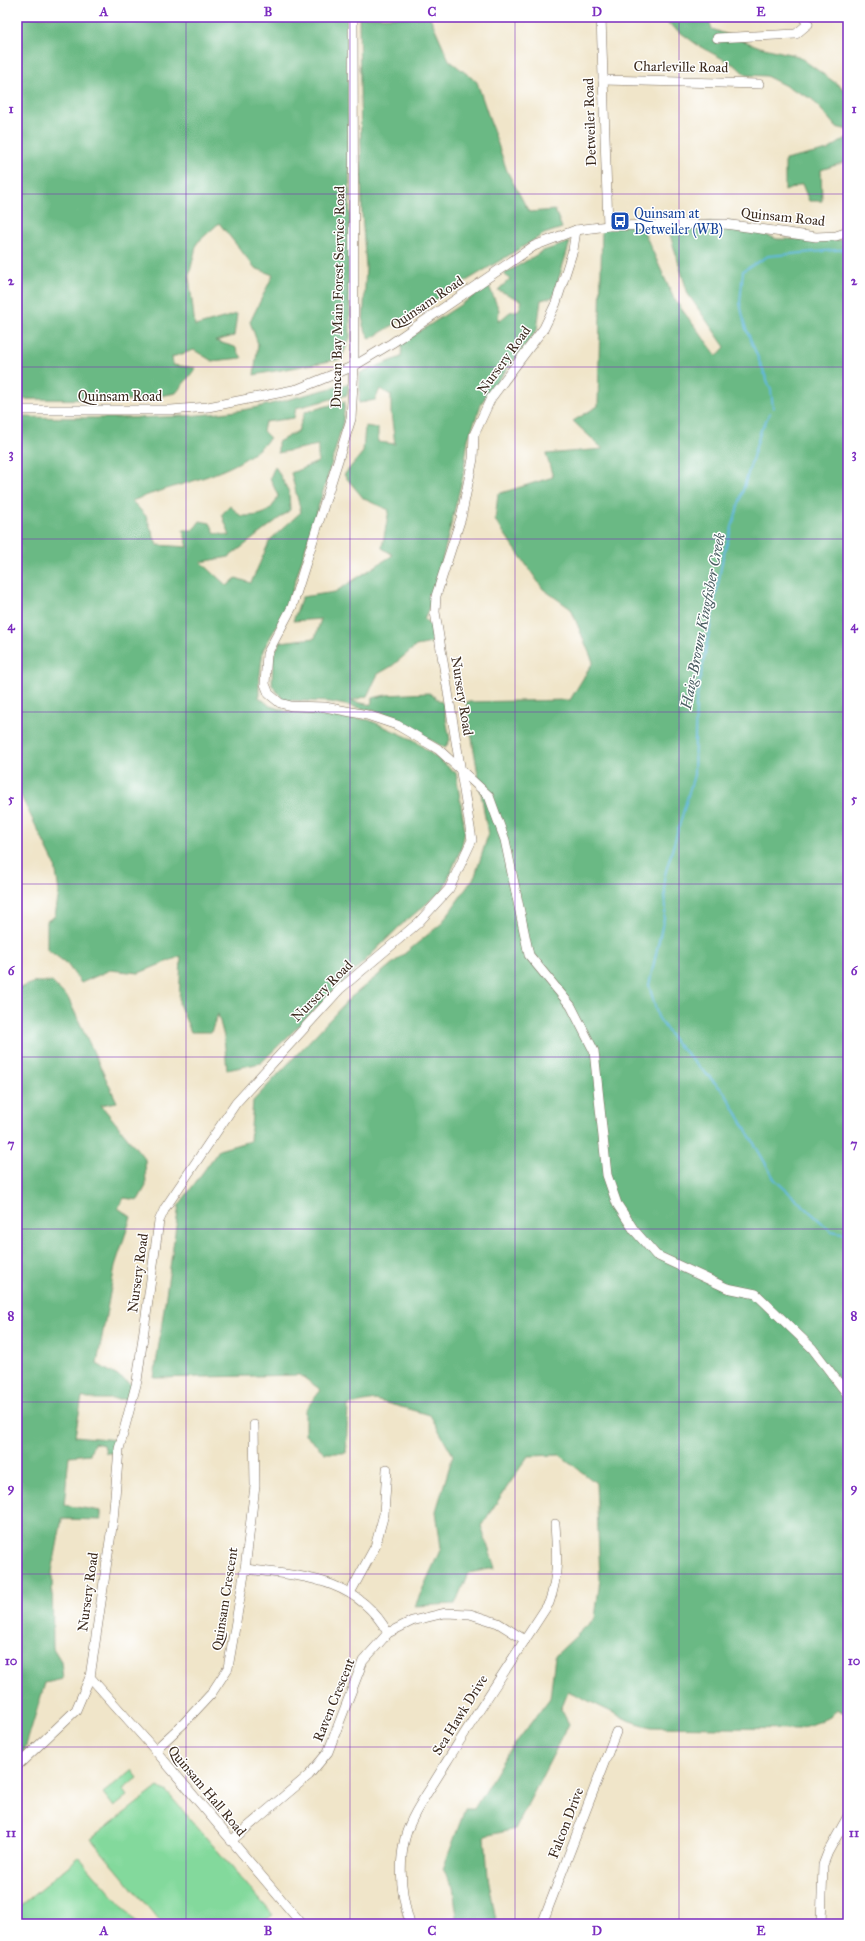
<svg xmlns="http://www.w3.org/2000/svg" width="865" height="1941" font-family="'IM FELL Great Primer',serif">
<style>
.green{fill:#83d99c;stroke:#5f825d}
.forest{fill:#6ab984;stroke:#527251}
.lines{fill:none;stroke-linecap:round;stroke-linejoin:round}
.stream{stroke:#62b8de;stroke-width:2}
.street-casing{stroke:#7a6b5a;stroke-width:10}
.street{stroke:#fff;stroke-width:9}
.grid{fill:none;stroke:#7b2cbf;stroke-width:1;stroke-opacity:0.55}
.labels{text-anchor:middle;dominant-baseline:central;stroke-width:3;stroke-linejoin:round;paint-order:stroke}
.street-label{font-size:14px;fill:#3b2a1e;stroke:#fff}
.transit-label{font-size:14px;fill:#164399;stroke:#fff;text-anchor:start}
.water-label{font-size:15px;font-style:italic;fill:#495c61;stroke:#fff}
.neatline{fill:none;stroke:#7b2cbf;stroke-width:1.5}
.grid-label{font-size:13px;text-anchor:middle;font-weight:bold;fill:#7b2cbf}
</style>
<rect width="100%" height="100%" fill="#fff"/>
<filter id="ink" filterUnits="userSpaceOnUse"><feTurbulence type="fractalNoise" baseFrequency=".025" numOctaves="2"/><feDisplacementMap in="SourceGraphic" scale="8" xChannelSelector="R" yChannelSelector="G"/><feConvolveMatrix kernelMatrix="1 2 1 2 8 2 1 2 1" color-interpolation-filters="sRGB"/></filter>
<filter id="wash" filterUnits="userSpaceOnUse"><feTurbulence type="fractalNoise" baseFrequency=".012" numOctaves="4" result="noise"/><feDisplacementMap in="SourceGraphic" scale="16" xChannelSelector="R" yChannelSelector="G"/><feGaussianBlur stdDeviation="0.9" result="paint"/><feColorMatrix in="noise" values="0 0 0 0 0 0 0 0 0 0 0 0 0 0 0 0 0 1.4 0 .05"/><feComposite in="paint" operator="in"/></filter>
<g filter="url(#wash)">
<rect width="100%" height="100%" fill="#f0e5c9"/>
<g class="green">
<path d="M 132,1770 L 138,1778 L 123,1789 L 128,1796 L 114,1807 L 103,1793 Z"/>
<path d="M 158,1787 L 166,1791 L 273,1915 L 260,1924 L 162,1924 L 91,1839 Z"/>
<path d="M 79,1857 L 138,1924 L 17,1924 L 17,1909 Z"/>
</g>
<g class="forest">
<path d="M 17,17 L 349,17 L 350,338 L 341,359 L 254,375 L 258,344 L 250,322 L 273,275 L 255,268 L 219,223 L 197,243 L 189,276 L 195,326 L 237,314 L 234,336 L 215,341 L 235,347 L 242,358 L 212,361 L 194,350 L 172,357 L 173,365 L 196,368 L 176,393 L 137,400 L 17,399 Z"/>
<path d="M 359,17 L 430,17 L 449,60 L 477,82 L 507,171 L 529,212 L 555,210 L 562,228 L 544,234 L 370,339 L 363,326 L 366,267 L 362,214 Z"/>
<path d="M 659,17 L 708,17 L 712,29 L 760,47 L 798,56 L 848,92 L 848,130 L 836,127 L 812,99 L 766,76 L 746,75 L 736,66 L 699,46 Z"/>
<path d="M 848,137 L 848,161 L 821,170 L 822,201 L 809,201 L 802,184 L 785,191 L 785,160 L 828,150 Z"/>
<path d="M 731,222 L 777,239 L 844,240 L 848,238 L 848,1715 L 837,1709 L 830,1717 L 799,1729 L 651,1727 L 630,1721 L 568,1691 L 561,1709 L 569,1724 L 515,1829 L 485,1836 L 488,1877 L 496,1920 L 500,1924 L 458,1924 L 453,1887 L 443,1869 L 465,1809 L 474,1809 L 505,1757 L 550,1698 L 555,1656 L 595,1618 L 600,1579 L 596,1483 L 560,1455 L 528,1456 L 481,1526 L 495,1568 L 468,1573 L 455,1604 L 415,1606 L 441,1548 L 436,1511 L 453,1455 L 430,1415 L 375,1400 L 348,1405 L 346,1453 L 325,1453 L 305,1435 L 305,1410 L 321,1390 L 300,1375 L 154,1378 L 179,1205 L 219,1150 L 250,1141 L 253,1101 L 350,998 L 441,924 L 475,876 L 488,835 L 466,702 L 570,700 L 593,662 L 571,609 L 543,589 L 495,520 L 498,494 L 553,477 L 546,454 L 603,449 L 573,421 L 598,406 L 602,225 L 641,225 L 674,299 L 717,356 L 725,347 L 688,294 L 667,225 Z"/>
<path d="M 570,242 L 553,297 L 541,300 L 537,330 L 482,402 L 468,439 L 463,476 L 432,601 L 424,619 L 432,626 L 432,643 L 416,646 L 392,666 L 378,674 L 367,696 L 351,701 L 371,705 L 373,698 L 386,695 L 429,693 L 443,703 L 450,740 L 445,748 L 381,712 L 330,702 L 283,700 L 272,685 L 273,656 L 280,642 L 315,638 L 321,619 L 293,621 L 302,597 L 335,592 L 393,555 L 382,548 L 389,510 L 364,499 L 344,475 L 363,452 L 365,426 L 378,428 L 378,442 L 395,444 L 391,413 L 391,395 L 380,389 L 375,400 L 359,403 L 360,373 L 401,357 L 402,343 L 489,286 L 499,310 L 498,322 L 510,312 L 519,310 L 522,301 L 498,290 L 510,279 L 504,274 L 543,251 Z"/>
<path d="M 349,384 L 347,395 L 296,408 L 294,418 L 265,422 L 263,431 L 270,438 C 236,477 177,482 132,501 L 146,516 L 157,545 L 188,547 L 183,530 L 193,530 L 200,521 L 210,523 L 215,533 L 230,536 L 222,514 L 230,506 L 241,516 C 261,516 270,515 278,496 L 270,478 L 275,466 L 289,492 L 290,510 L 229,557 L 201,562 L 227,586 L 236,578 L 251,583 L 270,540 L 301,512 L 291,473 L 318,462 L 318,445 L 278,453 L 278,442 L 298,431 L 305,412 L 345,401 L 343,422 L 329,472 L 287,608 L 263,650 L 259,683 L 259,697 L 270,706 L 289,712 L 325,714 L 369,720 L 414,740 L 456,773 L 465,831 L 461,849 L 443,890 L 400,926 L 261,1063 L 227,1070 L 224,1037 L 218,1014 L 211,1032 L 191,1032 L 179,1004 L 181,956 L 139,973 L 110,970 L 81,983 L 67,964 L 47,949 L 47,921 L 55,916 L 59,892 L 55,865 L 17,788 L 17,417 C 85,418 153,420 221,413 C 264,409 306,393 349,384 Z"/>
<path d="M 36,982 L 52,982 L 68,998 L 117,1102 L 101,1105 L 145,1159 L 146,1186 L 138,1200 L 124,1198 L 118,1208 L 131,1217 L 115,1266 L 97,1364 L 133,1385 L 128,1399 L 88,1399 L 82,1397 L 75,1436 L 117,1440 L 115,1453 L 106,1453 L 104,1445 L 94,1443 L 90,1454 L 69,1456 L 64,1505 L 101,1511 L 101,1520 L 62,1519 L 52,1572 L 53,1648 L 61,1661 L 63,1679 L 45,1683 L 24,1752 L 17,1758 L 17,1008 L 22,1006 L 17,989 Z"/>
</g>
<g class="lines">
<g class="stream">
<path d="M 773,408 L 771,390 L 745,326 L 740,303 L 743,271 L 768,256 L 848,249"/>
<path d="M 770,413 L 761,430 L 723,557 L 696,702 L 694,775 L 664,878 L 666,909 L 649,985 L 658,1017 L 675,1042 L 725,1093 L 775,1180 L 831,1231 L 848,1234"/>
</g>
</g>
</g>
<g filter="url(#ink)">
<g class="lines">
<g class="street-casing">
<g id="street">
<path d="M 353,17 L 354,366 L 351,419 L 292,607 L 267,654 L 265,684 L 269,694 L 280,703 L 291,706 L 325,707 L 367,715 L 397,725 L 438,749 L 489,796 L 505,840 L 529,955 L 571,1006 L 594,1051 L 607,1175 L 617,1204 L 634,1230 L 656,1255 L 727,1288 L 756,1294 L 812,1348 L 848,1395"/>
<path d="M 601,17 L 608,226"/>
<path d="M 717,38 L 796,34 L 808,24 L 803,17"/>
<path d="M 603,80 L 759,84"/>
<path d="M 17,410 L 171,410 L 208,407 L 298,389 L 354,366 L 392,343 L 534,246 L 576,230 L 608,226 L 725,224 L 816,237 L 836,236 L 848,232"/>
<path d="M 245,1569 C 301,1576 357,1577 388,1633"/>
<path d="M 350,1593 L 375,1547 L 384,1514 L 387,1469"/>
<path d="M 90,1677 L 155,1750 L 302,1924"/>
<path d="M 155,1750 L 184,1723 L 211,1694 L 228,1668 L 245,1569 L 255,1486 L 254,1425"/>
<path d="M 17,1766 L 76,1710 L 90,1677 L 113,1520 L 119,1449 L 137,1381 L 159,1221 L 165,1208 L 236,1103 L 340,989 L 418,923 L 449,889 L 472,840 L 435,612 L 436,596 L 461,518 L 473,459 L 474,435 L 491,398 L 544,328 L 556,303 L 573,250 L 576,230"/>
<path d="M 231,1841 L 309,1775 L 328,1752 L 363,1661 L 388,1633 L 412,1621 L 445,1613 L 470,1614 L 498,1623 L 525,1640"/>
<path d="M 410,1924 C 401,1895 398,1867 405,1838 C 412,1812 431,1789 444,1766 C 478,1711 514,1657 549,1603 C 559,1575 557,1554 555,1524"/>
<path d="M 542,1924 L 616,1732"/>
<path d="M 821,1924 L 823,1865 L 828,1852 L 848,1816"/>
</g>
</g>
<use href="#street" class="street"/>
</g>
</g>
<path class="grid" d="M 186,17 L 186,1924M 350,17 L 350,1924M 515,17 L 515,1924M 679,17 L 679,1924M 17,194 L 848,194M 17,367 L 848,367M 17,539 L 848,539M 17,712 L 848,712M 17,884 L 848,884M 17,1057 L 848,1057M 17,1229 L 848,1229M 17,1402 L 848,1402M 17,1574 L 848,1574M 17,1747 L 848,1747"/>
<defs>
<g id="bus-square" transform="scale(1)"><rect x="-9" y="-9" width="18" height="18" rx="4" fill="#1a4fb4" stroke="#fff"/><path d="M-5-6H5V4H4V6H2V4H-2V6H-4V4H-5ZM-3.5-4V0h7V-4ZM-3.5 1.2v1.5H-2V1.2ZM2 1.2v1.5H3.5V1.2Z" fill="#fff"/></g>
</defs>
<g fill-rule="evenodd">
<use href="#bus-square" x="620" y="221"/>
</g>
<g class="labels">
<g class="street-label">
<text transform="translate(681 67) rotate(1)">Charleville Road</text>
<text transform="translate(590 122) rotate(-92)">Detweiler Road</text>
<text transform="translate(783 217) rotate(6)">Quinsam Road</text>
<text transform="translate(338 297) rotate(-89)">Duncan Bay Main Forest Service Road</text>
<text transform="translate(427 303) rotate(-34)">Quinsam Road</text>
<text transform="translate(504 360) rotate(-54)">Nursery Road</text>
<text x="120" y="396">Quinsam Road</text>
<text transform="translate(462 696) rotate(81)">Nursery Road</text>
<text transform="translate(322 991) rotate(-45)">Nursery Road</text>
<text transform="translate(138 1273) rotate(-82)">Nursery Road</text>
<text transform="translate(88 1592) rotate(-82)">Nursery Road</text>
<text transform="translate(225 1599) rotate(-81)">Quinsam Crescent</text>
<text transform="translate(334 1700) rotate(-68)">Raven Crescent</text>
<text transform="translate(460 1715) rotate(-58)">Sea Hawk Drive</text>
<text transform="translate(207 1791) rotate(50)">Quinsam Hall Road</text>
<text transform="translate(566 1823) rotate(-69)">Falcon Drive</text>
</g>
<g class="transit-label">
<text x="634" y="213">Quinsam at<tspan x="634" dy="16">Detweiler (WB)</tspan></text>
</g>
<g class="water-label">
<text transform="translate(703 621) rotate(-79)">Haig-Brown Kingfisher Creek</text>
</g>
</g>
<rect width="865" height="1941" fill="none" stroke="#fff" stroke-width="44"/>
<rect x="22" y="22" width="821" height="1897" class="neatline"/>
<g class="grid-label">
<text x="104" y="16">A</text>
<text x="268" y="16">B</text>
<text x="432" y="16">C</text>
<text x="597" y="16">D</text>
<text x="761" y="16">E</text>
<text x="11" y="113">1</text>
<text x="854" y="113">1</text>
<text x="11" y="285">2</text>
<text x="854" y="285">2</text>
<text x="11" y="458">3</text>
<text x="854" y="458">3</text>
<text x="11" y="630">4</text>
<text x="854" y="630">4</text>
<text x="11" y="803">5</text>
<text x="854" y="803">5</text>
<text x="11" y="975">6</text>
<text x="854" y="975">6</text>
<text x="11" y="1148">7</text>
<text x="854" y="1148">7</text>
<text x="11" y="1320">8</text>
<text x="854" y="1320">8</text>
<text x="11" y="1492">9</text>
<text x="854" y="1492">9</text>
<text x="11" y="1665">10</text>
<text x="854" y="1665">10</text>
<text x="11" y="1837">11</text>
<text x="854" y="1837">11</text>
<text x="104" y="1935">A</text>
<text x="268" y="1935">B</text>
<text x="432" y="1935">C</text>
<text x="597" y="1935">D</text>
<text x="761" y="1935">E</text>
</g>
</svg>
